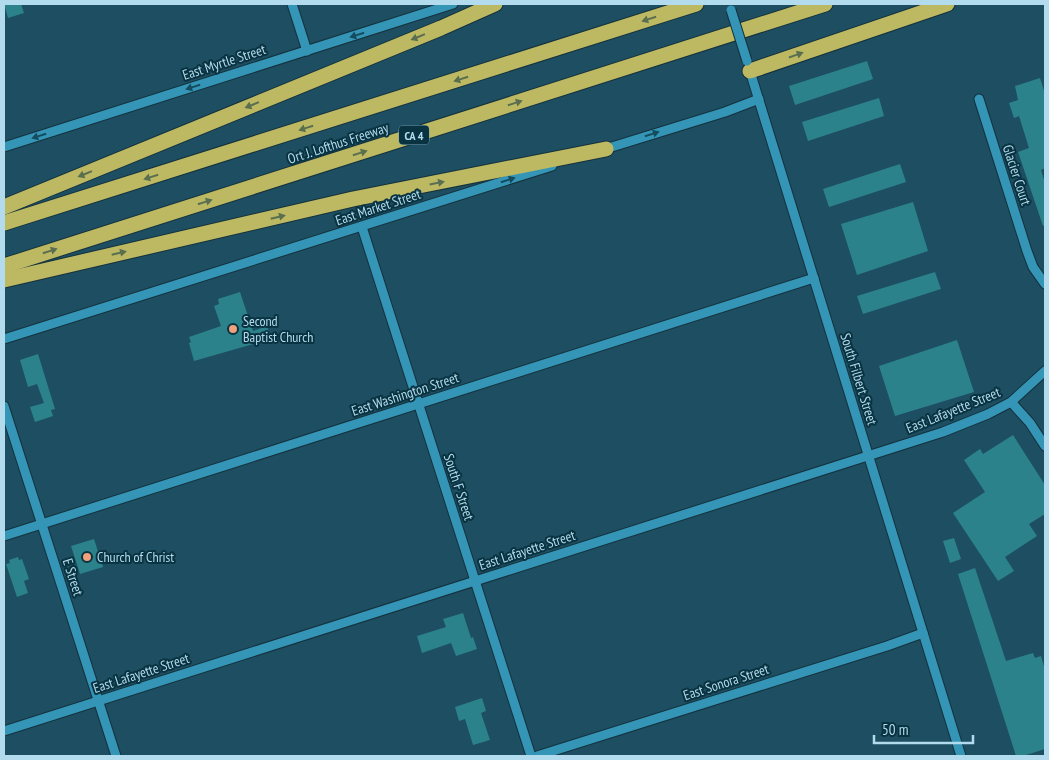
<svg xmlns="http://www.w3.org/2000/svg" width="1049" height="760" font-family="'PT Sans Narrow',sans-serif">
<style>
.building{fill:#2c828b}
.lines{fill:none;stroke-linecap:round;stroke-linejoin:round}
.minor-casing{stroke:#15323d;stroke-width:11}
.highway-casing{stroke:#15323d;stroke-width:17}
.minor{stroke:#3495b7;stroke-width:9}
.highway{stroke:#bdb862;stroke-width:15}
.minor-bridge-casing{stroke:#15323d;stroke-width:11;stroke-linecap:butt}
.minor-bridge{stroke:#3495b7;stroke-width:9}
.oneway{fill:#5a6f50}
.oneway2{fill:#144c5e}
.poi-dot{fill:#f1a17c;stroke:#093341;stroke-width:2}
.labels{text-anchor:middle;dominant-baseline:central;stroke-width:4;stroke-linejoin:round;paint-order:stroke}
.shield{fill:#093341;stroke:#7fa9ba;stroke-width:1}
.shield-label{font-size:12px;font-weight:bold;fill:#b2dcee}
.street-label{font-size:14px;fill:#b2dcee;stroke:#093341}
.poi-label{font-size:14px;fill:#b2dcee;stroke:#093341;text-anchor:start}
</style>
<rect width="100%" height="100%" fill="#1d4e61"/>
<g class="building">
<path d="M 4,4 L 21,4 L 24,13 L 8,18 Z"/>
<path d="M 867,61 L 873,79 L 795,105 L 789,86 Z"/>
<path d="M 1040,78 L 1045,94 L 1045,168 L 1041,170 L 1045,183 L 1045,225 L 1043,226 L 1018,152 L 1029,148 L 1019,116 L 1014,118 L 1009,103 L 1018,100 L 1015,86 Z"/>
<path d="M 879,98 L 884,116 L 808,141 L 802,122 Z"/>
<path d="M 900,164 L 906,182 L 829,207 L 823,189 Z"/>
<path d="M 913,202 L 928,251 L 857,275 L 841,224 Z"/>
<path d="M 935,272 L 941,289 L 863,314 L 857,296 Z"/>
<path d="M 240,292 L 253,331 L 267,326 L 271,339 L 194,361 L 189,343 L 191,342 L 189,337 L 221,326 L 214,306 L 219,304 L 218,299 Z"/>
<path d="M 957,340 L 974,392 L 895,416 L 879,366 Z"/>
<path d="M 38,354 L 55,409 L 51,410 L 53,416 L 35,422 L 30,407 L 44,403 L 37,384 L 28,387 L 20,360 Z"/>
<path d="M 1013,435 L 1045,485 L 1045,514 L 1029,524 L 1037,536 L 1005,557 L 1014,571 L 998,581 L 953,513 L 985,492 L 964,460 L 980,449 L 983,454 Z"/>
<path d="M 954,538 L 961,559 L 950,563 L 943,541 Z"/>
<path d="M 94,539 L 103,567 L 80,574 L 71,546 Z"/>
<path d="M 18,557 L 19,560 L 22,559 L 29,579 L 24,581 L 28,593 L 17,597 L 6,564 L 10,563 L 9,560 Z"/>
<path d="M 975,568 L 1006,661 L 1033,653 L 1035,658 L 1041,656 L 1045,670 L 1045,749 L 1023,756 L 1016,756 L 958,574 Z"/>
<path d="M 463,613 L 471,638 L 473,637 L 477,649 L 456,656 L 451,643 L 422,653 L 417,636 L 446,627 L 443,619 Z"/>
<path d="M 482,698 L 486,711 L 481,713 L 490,740 L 473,745 L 465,719 L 459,721 L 455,707 Z"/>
</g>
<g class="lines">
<g class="minor-casing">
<g id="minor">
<path d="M 292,4 L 307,51"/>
<path d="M 749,68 L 961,756"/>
<path d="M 979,99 L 1027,251 L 1033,267 L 1045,284"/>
<path d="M 4,147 L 453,4"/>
<path d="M 602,150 L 725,112 L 759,99"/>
<path d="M 362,227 L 531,756"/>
<path d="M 4,339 L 552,166"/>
<path d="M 1011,402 L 1030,423 L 1045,446"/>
<path d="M 4,406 L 116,756"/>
<path d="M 4,536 L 814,278"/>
<path d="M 4,731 L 943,432 L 988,414 L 1011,402 L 1045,371"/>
<path d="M 537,756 L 887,646 L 923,633"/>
</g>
</g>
<g class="highway-casing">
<g id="highway">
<path d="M 750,71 L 947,4"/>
<path d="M 4,207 L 441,28 L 495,4"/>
<path d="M 4,223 L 696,4"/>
<path d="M 4,266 L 825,4"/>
<path d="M 4,280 L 353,199 L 606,149"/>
</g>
</g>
<use href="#minor" class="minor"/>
<use href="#highway" class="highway"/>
<g class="minor-bridge-casing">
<path id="minor-bridge" d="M 731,10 L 747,61"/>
</g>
<use href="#minor-bridge" class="minor-bridge"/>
</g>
<defs><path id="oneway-solid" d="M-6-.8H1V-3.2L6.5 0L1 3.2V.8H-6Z" transform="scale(1.25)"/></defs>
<g class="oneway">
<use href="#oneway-solid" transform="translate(649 19) rotate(162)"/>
<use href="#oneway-solid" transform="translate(418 37) rotate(158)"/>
<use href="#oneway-solid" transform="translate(796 55) rotate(-19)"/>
<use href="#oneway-solid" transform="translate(461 79) rotate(162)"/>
<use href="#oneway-solid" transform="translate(515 103) rotate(-18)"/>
<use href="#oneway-solid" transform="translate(252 105) rotate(158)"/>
<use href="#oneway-solid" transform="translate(306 128) rotate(163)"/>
<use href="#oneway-solid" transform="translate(360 153) rotate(-18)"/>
<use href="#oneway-solid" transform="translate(85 174) rotate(158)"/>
<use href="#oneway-solid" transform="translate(151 177) rotate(163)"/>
<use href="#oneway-solid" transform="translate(437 183) rotate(-11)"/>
<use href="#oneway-solid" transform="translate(205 202) rotate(-18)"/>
<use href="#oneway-solid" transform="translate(278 217) rotate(-13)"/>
<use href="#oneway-solid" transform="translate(50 251) rotate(-18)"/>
<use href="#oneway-solid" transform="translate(119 253) rotate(-13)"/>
</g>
<g class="oneway2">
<use href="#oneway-solid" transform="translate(357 35) rotate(162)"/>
<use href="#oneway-solid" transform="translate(193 87) rotate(162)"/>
<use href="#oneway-solid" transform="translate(652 134) rotate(-17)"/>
<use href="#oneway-solid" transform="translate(39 136) rotate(162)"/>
<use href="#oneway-solid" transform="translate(508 180) rotate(-18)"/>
</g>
<g class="poi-dot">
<circle cx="233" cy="329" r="5"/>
<circle cx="87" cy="557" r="5"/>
</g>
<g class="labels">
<rect class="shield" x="399" y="125.5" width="30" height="19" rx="4"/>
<g class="shield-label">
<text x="414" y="135">CA 4</text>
</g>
<g class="street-label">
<text transform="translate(224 62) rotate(-18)">East Myrtle Street</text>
<text transform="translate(338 143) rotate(-18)">Ort J. Lofthus Freeway</text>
<text transform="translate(1017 175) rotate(72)">Glacier Court</text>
<text transform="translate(378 207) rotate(-18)">East Market Street</text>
<text transform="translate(859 379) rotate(73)">South Filbert Street</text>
<text transform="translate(405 394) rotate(-18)">East Washington Street</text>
<text transform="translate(953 410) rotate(-22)">East Lafayette Street</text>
<text transform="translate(459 487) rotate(72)">South F Street</text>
<text transform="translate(527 550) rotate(-18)">East Lafayette Street</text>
<text transform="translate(73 577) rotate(72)">E Street</text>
<text transform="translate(141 673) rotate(-18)">East Lafayette Street</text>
<text transform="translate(726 682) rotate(-18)">East Sonora Street</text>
</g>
<g class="poi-label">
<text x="243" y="321">Second<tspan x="243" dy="16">Baptist Church</tspan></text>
<text x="97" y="557">Church of Christ</text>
</g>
</g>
<rect width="1049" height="760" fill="none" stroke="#b2dcee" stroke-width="10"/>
<path d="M874 735v8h99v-8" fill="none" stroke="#b2dcee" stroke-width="2.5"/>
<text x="882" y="735" font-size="15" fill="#b2dcee" stroke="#093341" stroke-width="4" paint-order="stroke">50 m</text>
</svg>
